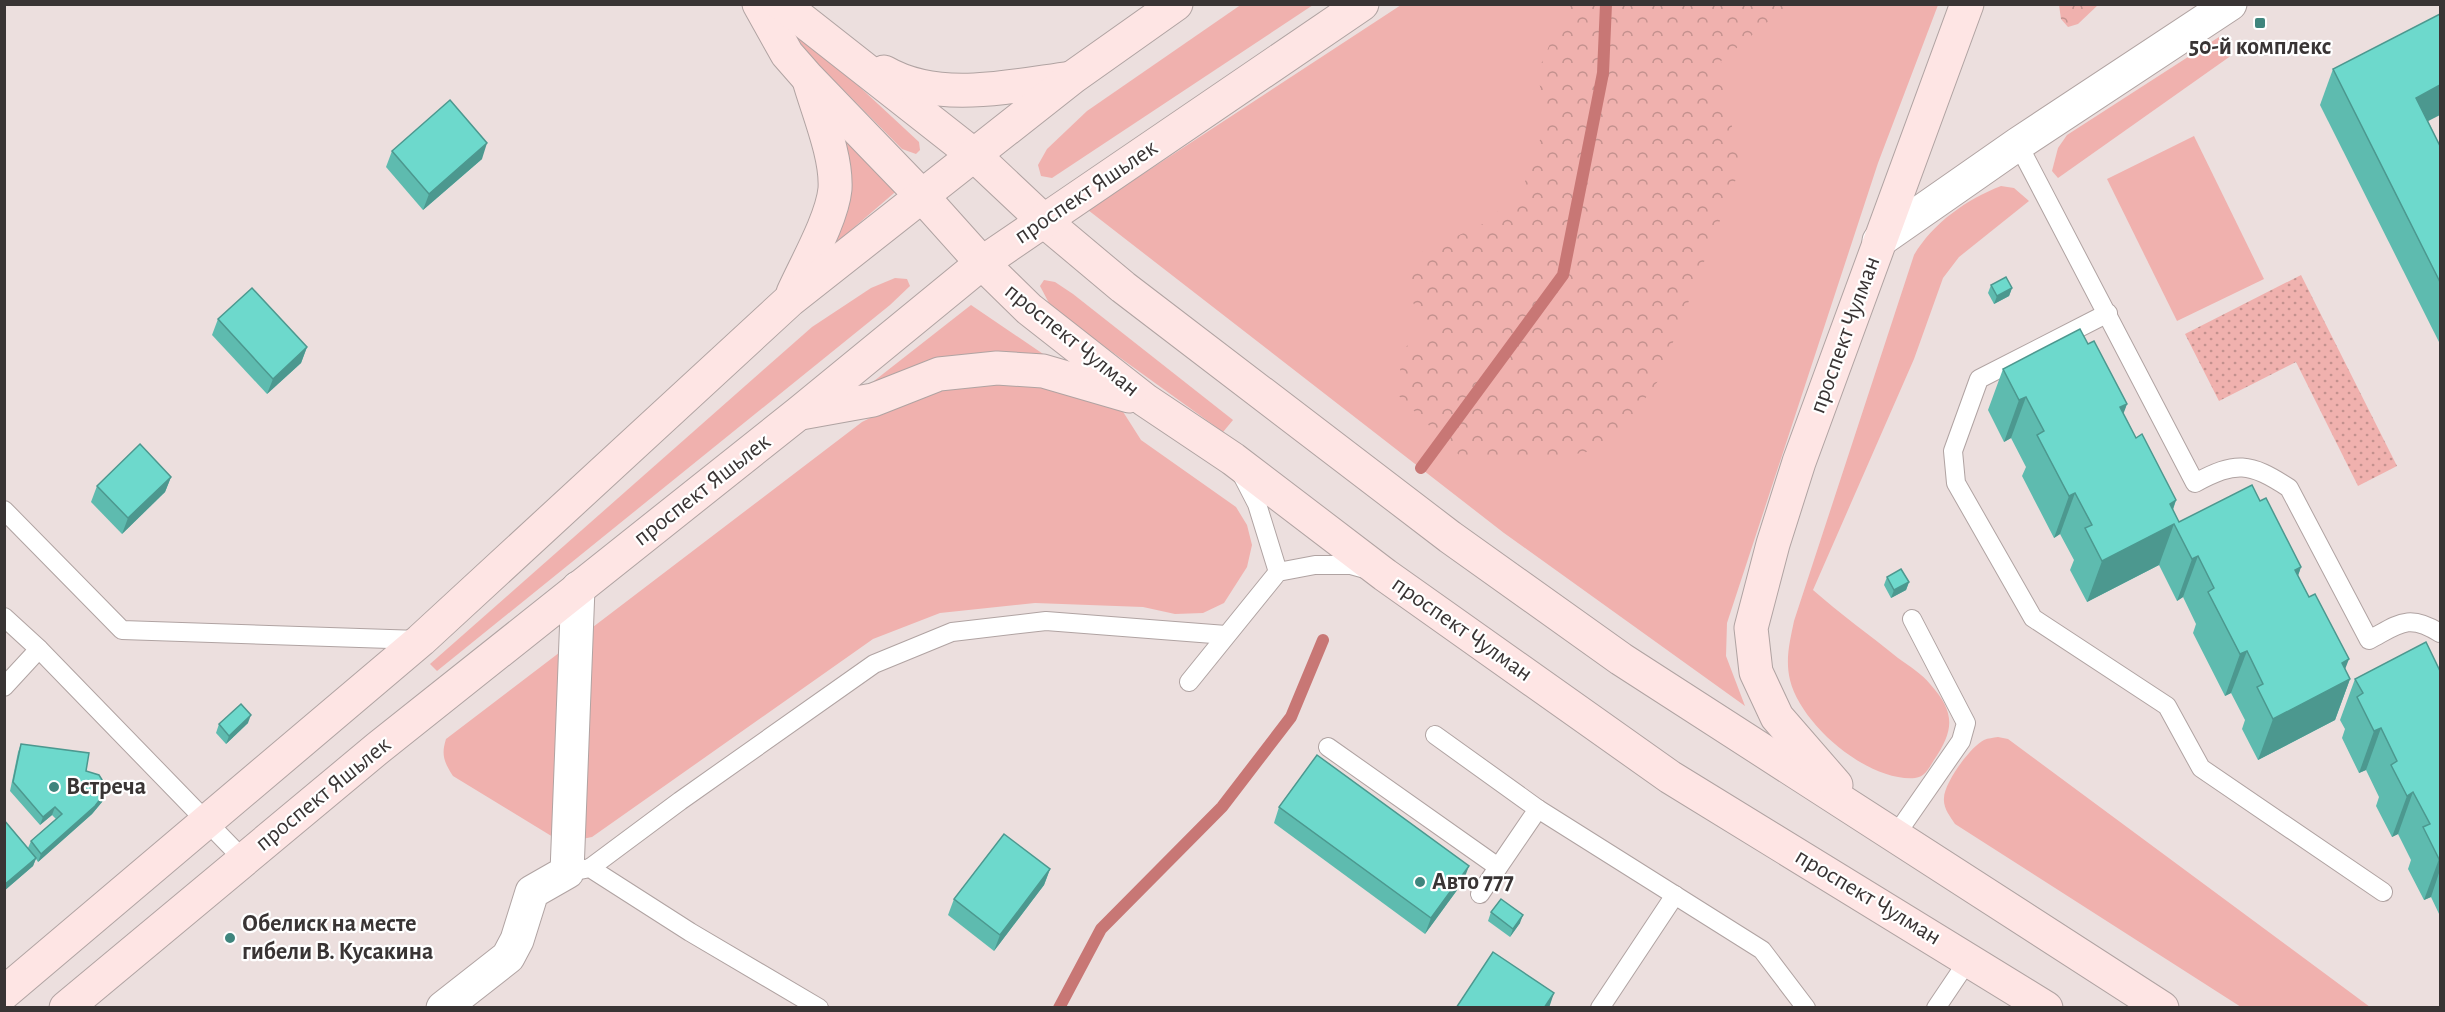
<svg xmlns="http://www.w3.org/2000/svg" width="2445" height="1012" font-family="'Alegreya Sans',sans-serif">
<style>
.grass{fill:#f0b1ae}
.forest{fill:url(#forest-crowns)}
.park{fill:url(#park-dots)}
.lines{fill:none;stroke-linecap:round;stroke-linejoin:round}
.stream{stroke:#c87775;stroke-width:12}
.lane-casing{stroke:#b0a3a2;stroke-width:20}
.street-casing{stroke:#b0a3a2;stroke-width:35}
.secondary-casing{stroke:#b0a3a2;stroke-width:35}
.lane{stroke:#fff;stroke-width:18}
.street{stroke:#fff;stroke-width:33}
.secondary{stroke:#fee5e4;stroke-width:33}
.wall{fill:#5ebbaf}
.shaded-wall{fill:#4c988f}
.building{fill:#6dd9cc;stroke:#4c988f;stroke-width:1.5}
.poi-dot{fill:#3f857d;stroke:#fff;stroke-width:2}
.labels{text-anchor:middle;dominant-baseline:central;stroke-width:4.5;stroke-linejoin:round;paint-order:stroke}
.poi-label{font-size:24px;font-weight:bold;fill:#393434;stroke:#fff;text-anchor:start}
.street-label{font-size:24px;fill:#393434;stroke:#fff}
</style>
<defs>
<pattern id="forest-crowns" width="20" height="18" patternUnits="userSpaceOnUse" patternTransform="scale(1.5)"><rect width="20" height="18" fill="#f0b1ae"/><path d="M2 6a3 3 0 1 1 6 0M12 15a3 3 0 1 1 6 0" fill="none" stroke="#c3918e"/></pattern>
<pattern id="park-dots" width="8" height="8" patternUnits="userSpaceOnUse" patternTransform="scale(1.5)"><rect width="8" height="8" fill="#f0b1ae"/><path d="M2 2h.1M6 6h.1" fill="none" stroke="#c3918e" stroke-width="1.8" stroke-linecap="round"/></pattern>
</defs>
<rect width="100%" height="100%" fill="#ecdfde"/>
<g class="grass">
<path d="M 1242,4 L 1313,5 L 1052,178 L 1041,176 L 1038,165 L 1047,149 L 1087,111 Z"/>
<path d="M 1401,5 L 1938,5 L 1878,163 L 1727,623 L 1726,656 L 1745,706 L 1504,533 L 1088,210 Z"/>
<path d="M 786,24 L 809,40 L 919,142 L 920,150 L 916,154 L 902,149 L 812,58 Z"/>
<path d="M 2219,37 L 2232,55 L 2058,178 L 2052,171 L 2058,148 L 2067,135 Z"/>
<path d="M 833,123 L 901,187 L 829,249 Z"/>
<path d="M 2194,136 L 2264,279 L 2177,321 L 2107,179 Z"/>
<path d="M 2001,186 L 2014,188 L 2029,201 L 1959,257 L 1943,278 L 1914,359 L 1813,590 C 1840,614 1870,635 1898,658 C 1909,666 1922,674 1930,684 C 1956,713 1954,730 1934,760 C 1929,768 1925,777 1915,778 C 1868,782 1801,725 1790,680 C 1785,659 1790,641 1794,621 L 1914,255 C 1933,223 1967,199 2001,186 Z"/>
<path d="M 895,278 L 907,279 L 910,286 L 890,305 L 437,671 L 430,664 L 812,327 L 871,288 Z"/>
<path d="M 1044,280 L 1055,282 L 1073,294 L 1233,420 L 1223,432 L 1083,331 L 1050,305 L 1040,286 Z"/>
<path d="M 971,305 L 1052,360 L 880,387 L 874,381 Z"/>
<path d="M 1000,379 L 1067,387 L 1120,407 L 1141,440 L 1236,507 L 1247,525 L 1252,545 L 1247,567 L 1224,603 L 1203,613 L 1175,614 L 1143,607 L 1035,603 L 940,613 L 873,639 L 592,837 L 572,841 L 553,837 L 453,776 C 444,762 441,755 446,739 L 862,422 C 915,396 942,386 1000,379 Z"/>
<path d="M 1998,737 L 2008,739 L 2370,1007 L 2241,1007 L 1955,824 C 1950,816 1943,808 1944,798 C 1944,783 1971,746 1984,740 C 1988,738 1993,738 1998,737 Z"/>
</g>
<g class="forest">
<path d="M 1567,5 L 1788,5 L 1721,61 L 1725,96 L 1741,166 L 1658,381 L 1609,448 L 1531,462 L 1464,460 L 1399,396 L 1401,350 L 1427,332 L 1408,292 L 1416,255 L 1485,223 L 1522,190 L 1545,126 L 1538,71 Z"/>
<path d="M 2059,5 L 2059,4 L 2098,5 L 2078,24 L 2068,27 L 2061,19 Z"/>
</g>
<path class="park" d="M 2301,275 L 2397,466 L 2358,486 L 2296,362 L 2219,401 L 2185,334 Z"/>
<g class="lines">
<g class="stream">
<path d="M 1421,468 L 1563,275 L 1603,73 L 1606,4"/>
<path d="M 1059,1008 L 1101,929 L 1222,807 L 1291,717 L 1323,640"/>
</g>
<g class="lane-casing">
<g id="lane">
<path d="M 2018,144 L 2195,483 C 2236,461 2249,462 2289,488 L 2369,640 C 2399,624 2408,613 2440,633"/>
<path d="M 2108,313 L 1979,379 L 1953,451 L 1956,483 L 2033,618 L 2167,706 L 2201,768 L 2383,892"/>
<path d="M 1241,473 L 1257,504 L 1278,572"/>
<path d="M 4,510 L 122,630 L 420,640"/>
<path d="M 4,617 L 39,649 L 243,859"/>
<path d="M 1189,682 L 1278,572 L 1315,565 L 1351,565 L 1369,570"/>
<path d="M 4,687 L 39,649"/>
<path d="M 1435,735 L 1538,809 L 1762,950 L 1806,1008"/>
<path d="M 1328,747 L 1498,867"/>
<path d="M 1895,836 L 1961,741 L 1966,723 L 1912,619"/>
<path d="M 590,868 L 680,801 L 874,664 L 952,632 L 1046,621 L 1226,635"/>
<path d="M 580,870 L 590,868 L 690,932 L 819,1008"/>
<path d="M 1480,894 L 1538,809"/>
<path d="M 1600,1008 L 1675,895"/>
<path d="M 1936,1008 L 1969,959"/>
</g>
</g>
<g class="street-casing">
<g id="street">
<path d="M 1879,241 L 2018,144 L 2230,4"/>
<path d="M 443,1008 L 508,957 L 517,940 L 532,892 L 567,872 L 578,588"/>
</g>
</g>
<g class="secondary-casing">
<g id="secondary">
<path d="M 759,4 L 787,54 L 808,78 L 921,195 L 982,263 L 1029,309 L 1145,400 L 1233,459 L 1385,575 L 1670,777 L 2046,1008"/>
<path d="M 782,4 L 974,155 L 1043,220 L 1123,287 L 1450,537 L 1621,659 L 2162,1008"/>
<path d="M 884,72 C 939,104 1012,86 1071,78"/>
<path d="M 793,293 C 806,264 832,219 835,189 C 837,156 818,112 809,80"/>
<path d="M 801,413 L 873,400 L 939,374 L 997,368 L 1043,371 L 1129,396"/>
<path d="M 1836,785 L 1777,717 L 1756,672 L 1751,628 L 1773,544 L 1799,462 L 1967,4"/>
<path d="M 4,993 L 421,640 L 790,300 L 1073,77 L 1176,4"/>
<path d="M 66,1008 L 378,748 L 799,413 L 982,263 L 1362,4"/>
</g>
</g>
<use href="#lane" class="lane"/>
<use href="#street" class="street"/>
<use href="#secondary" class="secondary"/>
</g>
<g class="wall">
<path d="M 2333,69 L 2428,121 L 2440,146 L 2440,344 L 2320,105 Z"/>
<path d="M 392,151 L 482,159 L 423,210 L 386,167 Z"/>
<path d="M 1991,285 L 2012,288 L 2009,296 L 1994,304 L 1988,293 Z"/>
<path d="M 218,319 L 307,347 L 301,363 L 267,394 L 212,335 Z"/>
<path d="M 2088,344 L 2127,404 L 2123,413 L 2136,438 L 2176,500 L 2173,510 L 2179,522 L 2260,501 L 2301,567 L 2298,576 L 2350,679 L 2335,720 L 2258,760 L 2242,729 L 2245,720 L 2231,693 L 2225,696 L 2193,633 L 2196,624 L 2183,597 L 2177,601 L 2159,565 L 2087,602 L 2070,570 L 2074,560 L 2060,534 L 2054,538 L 2022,476 L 2026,467 L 2011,438 L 2004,442 L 1988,410 L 2003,369 Z"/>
<path d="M 171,477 L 165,492 L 122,534 L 91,502 L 97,486 Z"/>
<path d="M 1887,577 L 1909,582 L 1906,590 L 1891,598 L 1884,585 Z"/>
<path d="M 2440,671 L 2440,916 L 2431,897 L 2424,900 L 2408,869 L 2411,860 L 2398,834 L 2392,837 L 2376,806 L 2379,797 L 2366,770 L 2359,773 L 2342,738 L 2345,729 L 2340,720 L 2355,679 Z"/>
<path d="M 248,723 L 226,744 L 216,733 L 219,724 Z"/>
<path d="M 21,744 L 86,771 L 105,793 L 102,802 L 92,814 L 38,862 L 36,859 L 33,866 L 4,891 L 4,820 L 28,848 L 31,841 L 56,819 L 52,815 L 40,825 L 10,791 L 18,752 Z"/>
<path d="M 1279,807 L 1463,882 L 1425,934 L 1274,823 Z"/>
<path d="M 1050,869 L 1044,885 L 994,951 L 948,915 L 954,899 Z"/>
<path d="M 1491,912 L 1520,923 L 1510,937 L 1488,921 Z"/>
</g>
<g class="shaded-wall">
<path d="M 2440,85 L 2440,115 L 2403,134 L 2416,98 Z"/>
<path d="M 487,143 L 482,159 L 423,210 L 429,194 Z"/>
<path d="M 2012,288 L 2009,296 L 1994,304 L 1997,296 Z"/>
<path d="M 307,347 L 301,363 L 267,394 L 273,379 Z"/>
<path d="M 2026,397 L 2011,438 L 2004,442 L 2019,400 Z"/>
<path d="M 2127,404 L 2112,445 L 2120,407 Z"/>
<path d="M 171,477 L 165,492 L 122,534 L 128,518 Z"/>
<path d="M 2075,493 L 2060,534 L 2054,538 L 2069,496 Z"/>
<path d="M 2176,500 L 2166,528 L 2174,524 L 2159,565 L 2087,602 L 2102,561 L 2170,504 Z"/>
<path d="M 2198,556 L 2183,597 L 2177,601 L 2192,559 Z"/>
<path d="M 2301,567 L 2286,608 L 2295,570 Z"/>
<path d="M 1909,582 L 1906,590 L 1891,598 L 1894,590 Z"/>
<path d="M 2247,651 L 2231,693 L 2225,696 L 2240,654 Z"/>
<path d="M 2349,659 L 2339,685 L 2350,679 L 2335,720 L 2258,760 L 2273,719 L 2342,663 Z"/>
<path d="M 251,715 L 248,723 L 226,744 L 229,736 Z"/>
<path d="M 2381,728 L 2366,770 L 2359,773 L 2374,731 Z"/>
<path d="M 2413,792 L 2398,834 L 2392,837 L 2407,796 Z"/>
<path d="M 105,793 L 102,802 L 92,814 L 38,862 L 41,854 Z"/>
<path d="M 55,807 L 52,815 L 40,825 L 43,817 Z"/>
<path d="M 36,858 L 33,866 L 4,891 L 4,885 Z"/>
<path d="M 2440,858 L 2440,870 L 2431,897 L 2424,900 L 2439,859 Z"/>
<path d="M 1469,866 L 1463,882 L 1425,934 L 1431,918 Z"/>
<path d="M 1050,869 L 1044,885 L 994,951 L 1000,935 Z"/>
<path d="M 1523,915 L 1520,923 L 1510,937 L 1513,929 Z"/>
<path d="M 1554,993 L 1549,1008 L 1544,1008 Z"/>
</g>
<g class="building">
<path d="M 2440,14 L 2440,85 L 2416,98 L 2440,146 L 2440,282 L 2333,69 Z"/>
<path d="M 450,100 L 487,143 L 429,194 L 392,151 Z"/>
<path d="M 2006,277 L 2012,288 L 1997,296 L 1991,285 Z"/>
<path d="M 252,288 L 307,347 L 273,379 L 218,319 Z"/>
<path d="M 2080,329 L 2088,344 L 2094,341 L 2127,404 L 2120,407 L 2136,438 L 2142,434 L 2176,500 L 2170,504 L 2179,522 L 2252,485 L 2260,501 L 2266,498 L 2301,567 L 2295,570 L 2309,597 L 2315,594 L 2349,659 L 2342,663 L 2350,679 L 2273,719 L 2257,687 L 2263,684 L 2247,651 L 2240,654 L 2208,592 L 2214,588 L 2198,556 L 2192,559 L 2174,524 L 2102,561 L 2085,528 L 2092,525 L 2075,493 L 2069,496 L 2037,435 L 2044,431 L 2026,397 L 2019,400 L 2003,369 Z"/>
<path d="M 140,444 L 171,477 L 128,518 L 97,486 Z"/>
<path d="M 1901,569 L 1909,582 L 1894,590 L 1887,577 Z"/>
<path d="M 2426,642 L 2440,671 L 2440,858 L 2439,859 L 2423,827 L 2430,824 L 2413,792 L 2407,796 L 2391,765 L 2397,761 L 2381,728 L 2374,731 L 2357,697 L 2363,693 L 2355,679 Z"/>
<path d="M 241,704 L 251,715 L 229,736 L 219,724 Z"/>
<path d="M 21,744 L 89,753 L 86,771 L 99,775 L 104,783 L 105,793 L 95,806 L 41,854 L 31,841 L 62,814 L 55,807 L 43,817 L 13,782 Z"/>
<path d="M 1317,755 L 1469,866 L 1431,918 L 1279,807 Z"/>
<path d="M 4,820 L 36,858 L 4,885 Z"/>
<path d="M 1004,834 L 1050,869 L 1000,935 L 954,899 Z"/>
<path d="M 1501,899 L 1523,915 L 1513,929 L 1491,912 Z"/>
<path d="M 1493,952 L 1554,993 L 1544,1008 L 1456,1008 Z"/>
</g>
<g class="poi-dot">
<rect x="2254" y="17" width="12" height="12" rx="3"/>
<circle cx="54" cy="787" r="6"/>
<circle cx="1420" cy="882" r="6"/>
<circle cx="230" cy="938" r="6"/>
</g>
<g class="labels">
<g class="poi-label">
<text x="2260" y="47" text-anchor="middle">50-й комплекс</text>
<text x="66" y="787">Встреча</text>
<text x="1432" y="882">Авто 777</text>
<text x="242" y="924">Обелиск на месте<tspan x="242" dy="28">гибели В. Кусакина</tspan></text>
</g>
<g class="street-label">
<text transform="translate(1086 192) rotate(-34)">проспект Яшьлек</text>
<text transform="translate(1845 335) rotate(-70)">проспект Чулман</text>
<text transform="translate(1072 340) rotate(39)">проспект Чулман</text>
<text transform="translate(702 490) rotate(-38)">проспект Яшьлек</text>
<text transform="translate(1462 629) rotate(35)">проспект Чулман</text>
<text transform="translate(323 794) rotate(-39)">проспект Яшьлек</text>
<text transform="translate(1868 897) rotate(31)">проспект Чулман</text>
</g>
</g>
<rect width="2445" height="1012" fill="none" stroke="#393434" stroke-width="12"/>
</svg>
